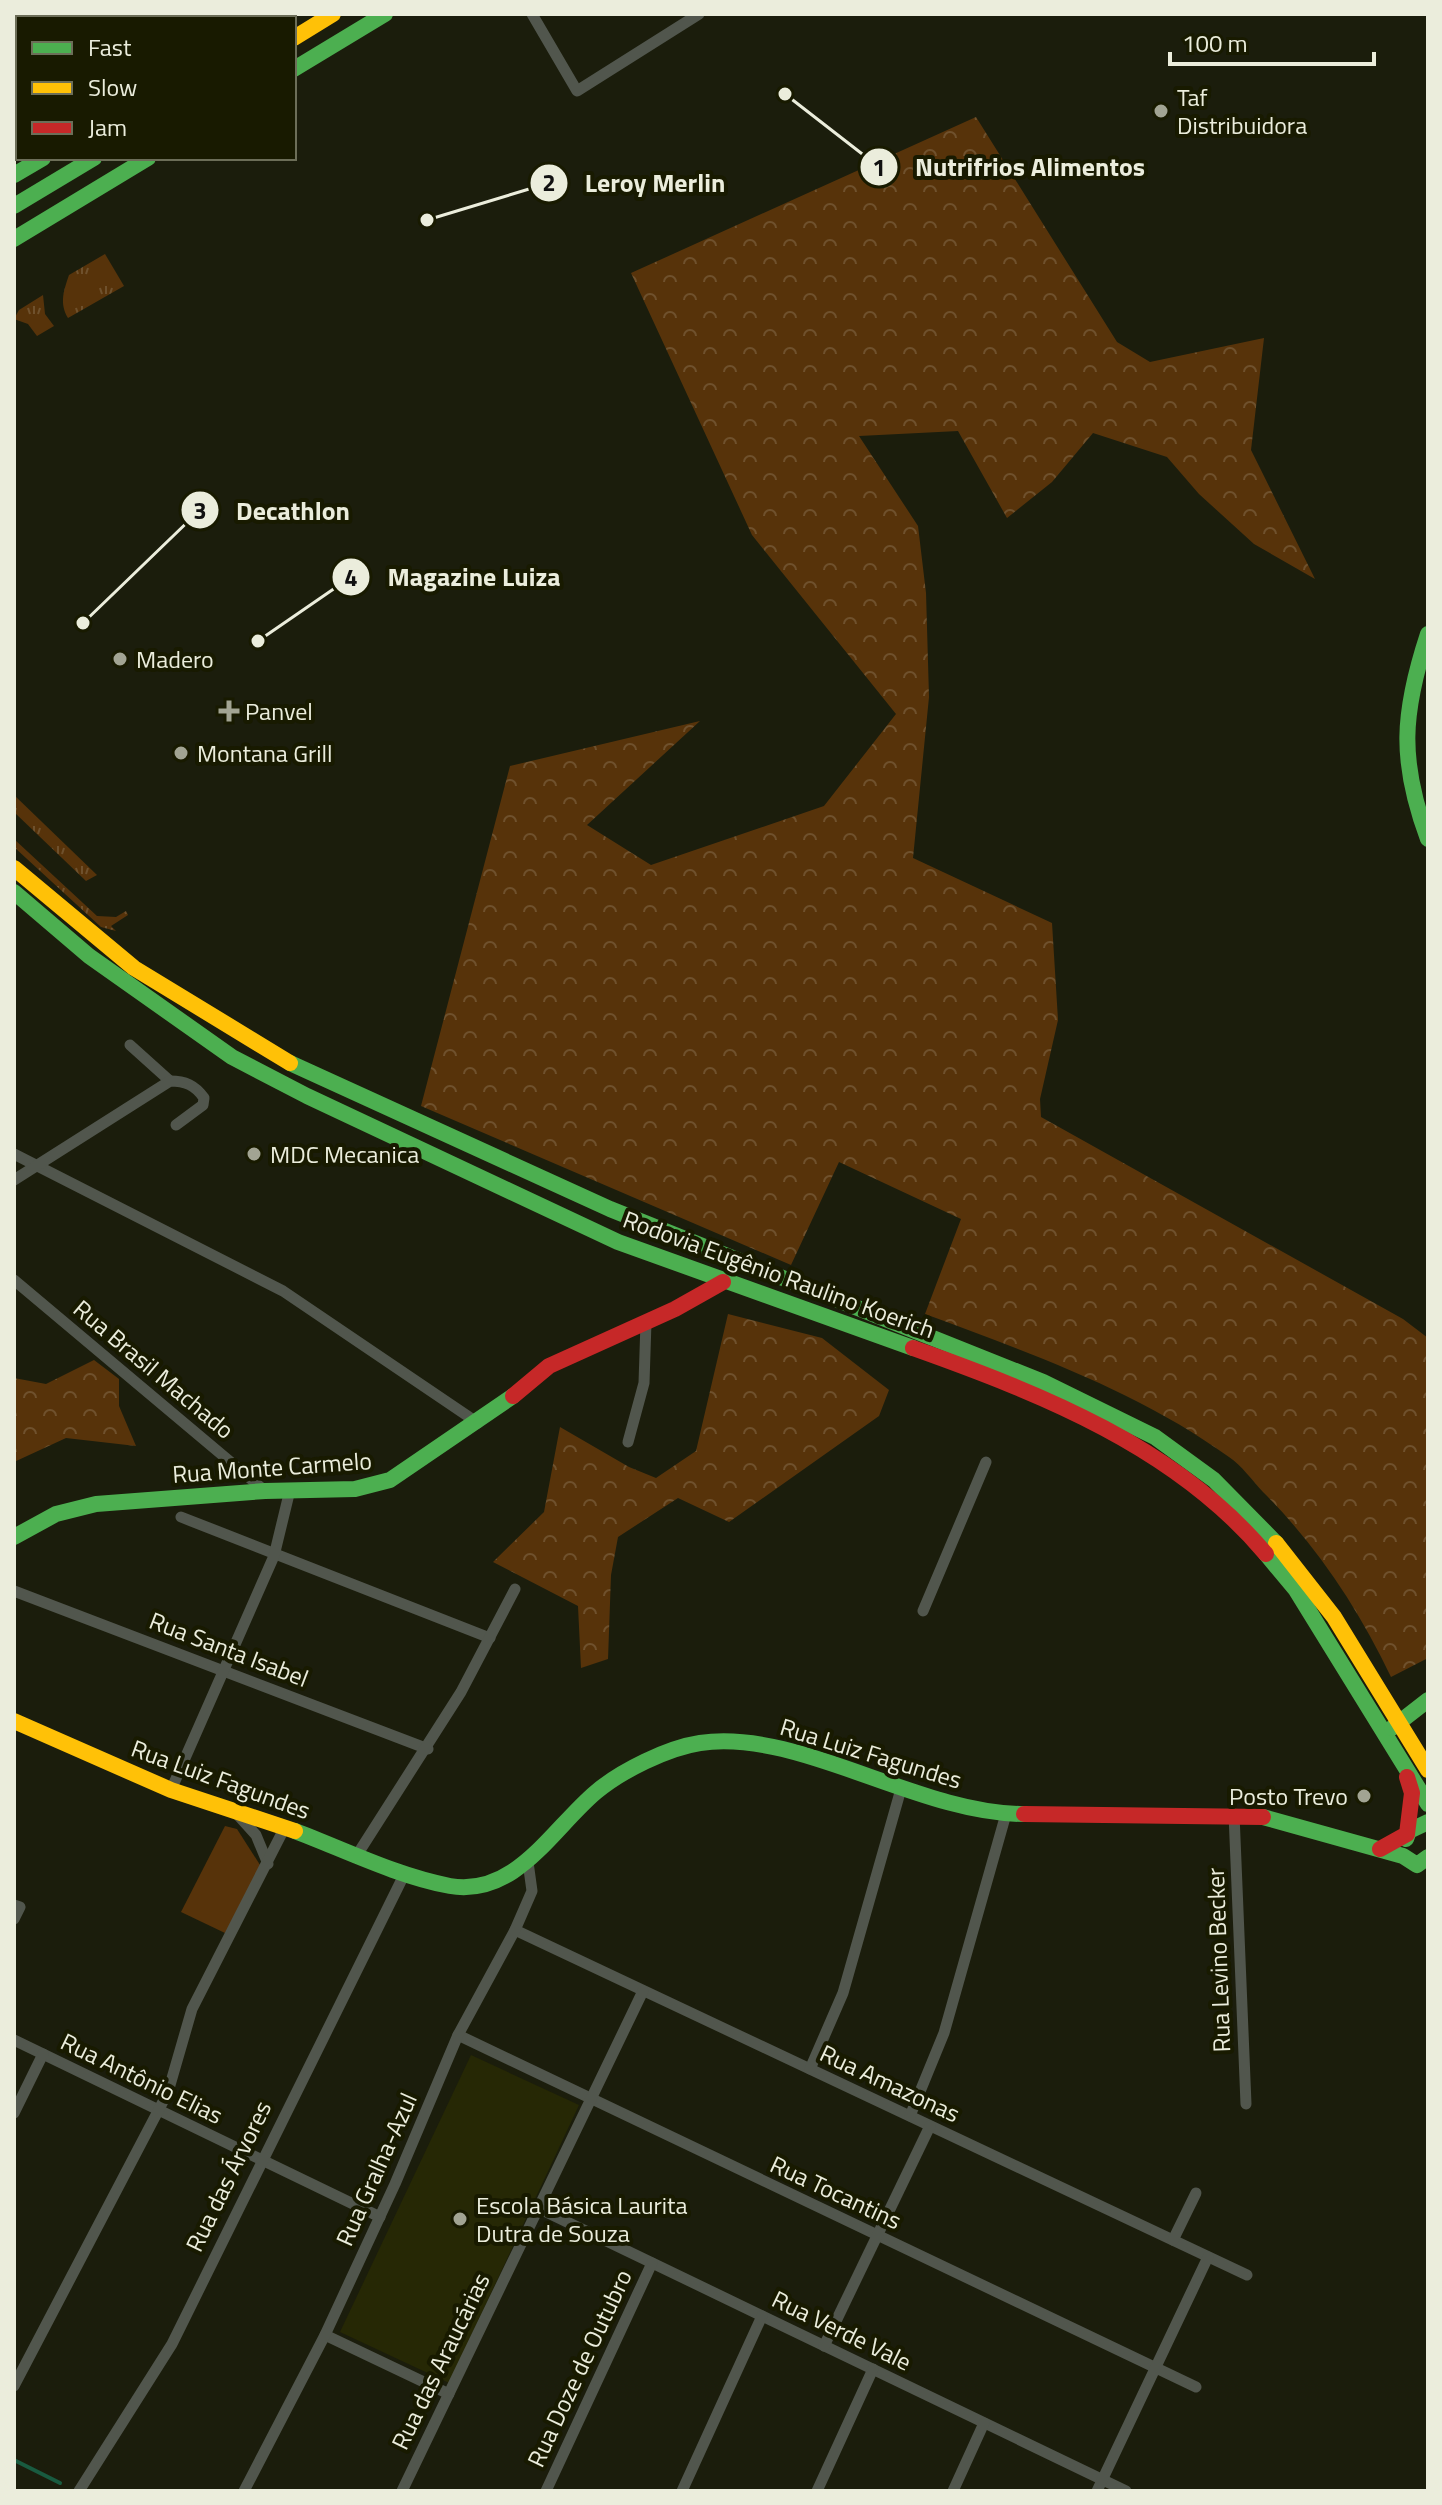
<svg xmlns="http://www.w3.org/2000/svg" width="1442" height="2505" font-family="'Titillium Web',sans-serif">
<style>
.built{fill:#262805}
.grass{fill:url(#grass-tufts)}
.forest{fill:url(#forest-crowns)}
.park{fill:#57330a}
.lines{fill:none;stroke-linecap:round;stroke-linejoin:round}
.stream{stroke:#195b40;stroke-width:4}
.street{stroke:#51564d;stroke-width:11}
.fast{stroke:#4caf50;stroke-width:16}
.slow{stroke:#ffc107;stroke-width:16}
.jam{stroke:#c62828;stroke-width:16}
.poi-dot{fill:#a2a493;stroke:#181a00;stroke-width:3}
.labels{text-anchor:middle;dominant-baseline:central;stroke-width:8;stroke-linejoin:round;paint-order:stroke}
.poi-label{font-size:24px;fill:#ebeddc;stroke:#181a00;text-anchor:start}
.street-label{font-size:24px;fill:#ebeddc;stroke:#181a00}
.leader{fill:none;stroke:#ebeddc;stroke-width:3}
.callout-dot{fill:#ebeddc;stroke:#181a00;stroke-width:3}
.mark-label{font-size:24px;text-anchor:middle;font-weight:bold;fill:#111}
.callout-label{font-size:26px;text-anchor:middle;font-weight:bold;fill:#ebeddc;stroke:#181a00;stroke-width:8;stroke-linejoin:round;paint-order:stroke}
</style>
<defs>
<pattern id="grass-tufts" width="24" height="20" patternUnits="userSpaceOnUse" patternTransform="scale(2)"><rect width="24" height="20" fill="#57330a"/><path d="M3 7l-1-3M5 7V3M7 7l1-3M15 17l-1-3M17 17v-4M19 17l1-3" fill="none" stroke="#6f512d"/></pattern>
<pattern id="forest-crowns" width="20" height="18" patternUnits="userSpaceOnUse" patternTransform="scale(2)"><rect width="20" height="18" fill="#57330a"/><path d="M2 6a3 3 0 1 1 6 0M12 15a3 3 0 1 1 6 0" fill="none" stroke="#6f512d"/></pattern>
</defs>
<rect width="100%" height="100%" fill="#1b1d0c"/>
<path class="built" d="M 471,2055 L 579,2105 L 449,2383 L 340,2332 Z"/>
<g class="grass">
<path d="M 105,254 L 124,286 L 68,318 C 59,303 64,290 69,275 Z"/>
<path d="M 43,295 L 45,314 L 54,326 L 37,336 L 28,324 L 14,319 L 19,310 Z"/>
<path d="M 14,795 L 97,875 L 86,881 L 14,812 Z"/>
<path d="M 14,839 L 97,916 L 116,917 L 126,911 L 128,915 L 111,926 L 116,931 L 101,927 L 14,847 Z"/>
</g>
<g class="forest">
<path d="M 976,117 L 1117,342 L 1150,362 L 1264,338 L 1251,450 L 1315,579 L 1254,544 L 1199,494 L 1167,457 L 1093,433 L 1052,482 L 1007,518 L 958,431 L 859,436 L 918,526 L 926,593 L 929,697 L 913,858 L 1052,923 L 1058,1020 L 1040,1099 L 1041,1117 L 1403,1319 L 1428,1338 L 1428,1658 L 1391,1677 C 1358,1608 1317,1546 1263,1492 C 1252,1480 1242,1466 1229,1457 C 1138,1391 1030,1353 925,1314 L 961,1219 L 839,1162 L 791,1265 L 421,1106 L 510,766 L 700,721 L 587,825 L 651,865 L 824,806 L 896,714 L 752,535 L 631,273 Z"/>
<path d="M 728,1314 L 822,1338 L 889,1390 L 879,1416 L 729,1522 L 678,1498 L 618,1537 L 611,1575 L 608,1659 L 581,1668 L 578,1606 L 493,1562 L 544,1512 L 560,1427 L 629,1467 L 656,1478 L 696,1451 Z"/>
<path d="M 94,1360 L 119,1379 L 119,1406 L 136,1446 L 66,1438 L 14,1462 L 14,1378 L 46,1384 Z"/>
</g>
<path class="park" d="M 225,1826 L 237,1829 L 262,1868 L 225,1933 L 181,1912 Z"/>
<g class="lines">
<path class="stream" d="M 14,2460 L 60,2483"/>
<g class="street">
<path d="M 532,14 L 577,91 L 699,14"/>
<path d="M 130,1045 L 170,1081"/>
<path d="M 14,1154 L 283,1291 L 478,1423"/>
<path d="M 14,1180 L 170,1081 C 185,1081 195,1085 204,1098 L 203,1105 L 176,1125"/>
<path d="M 14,1280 L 265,1491"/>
<path d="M 628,1442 L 644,1383 L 646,1322"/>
<path d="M 181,1517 L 490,1638"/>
<path d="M 14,1591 L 428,1749"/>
<path d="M 923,1611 L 986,1462"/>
<path d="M 171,1790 L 274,1556 L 290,1490"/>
<path d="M 237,1814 L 256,1835 L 268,1864"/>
<path d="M 1234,1814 L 1246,2104"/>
<path d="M 357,1855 L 461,1692 L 515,1589"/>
<path d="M 14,1905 L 20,1907 L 14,1919"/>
<path d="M 515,1930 L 1247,2275"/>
<path d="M 458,2035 L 1196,2387"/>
<path d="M 14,2040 L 380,2217"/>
<path d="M 810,2069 L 843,1993 L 901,1789"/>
<path d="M 14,2113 L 43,2054"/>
<path d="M 910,2116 L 944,2033 L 1006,1814"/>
<path d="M 538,2208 L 1126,2491"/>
<path d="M 1173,2240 L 1196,2193"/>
<path d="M 325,2335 L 449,2394"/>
<path d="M 824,2346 L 930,2126"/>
<path d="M 14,2386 L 168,2092 L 192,2009 L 285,1827"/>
<path d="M 79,2491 L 172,2344 L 405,1873"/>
<path d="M 244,2491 L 325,2335 L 395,2184 L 458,2035 L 515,1930 L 532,1891 L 528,1862"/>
<path d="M 402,2491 L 643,1991"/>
<path d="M 546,2491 L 652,2263"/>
<path d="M 682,2491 L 762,2316"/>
<path d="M 817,2491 L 873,2369"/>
<path d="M 953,2491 L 984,2423"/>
<path d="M 1097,2491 L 1208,2257"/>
</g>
<g class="fast">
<path d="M 199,18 L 206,14"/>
<path d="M 294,69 L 385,14"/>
<path d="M 14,134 L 18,132"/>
<path d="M 14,175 L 43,158"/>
<path d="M 14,206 L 94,158"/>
<path d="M 14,239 L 148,158"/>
<path d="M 1428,634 C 1402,713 1399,761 1428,839"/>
<path d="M 14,892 L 89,956 L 232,1057 L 307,1096 L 618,1242 L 913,1348"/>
<path d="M 290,1063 L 610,1209 L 1043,1382 L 1155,1437 L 1214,1480 L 1276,1543"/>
<path d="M 14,1537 L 56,1514 L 96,1504 L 265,1491 L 355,1489 L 390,1480 L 513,1396"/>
<path d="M 1266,1554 L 1296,1590 L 1428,1804"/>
<path d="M 1392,1728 L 1428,1700"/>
<path d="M 1263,1817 L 1403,1856 L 1417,1865 L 1428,1857"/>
<path d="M 295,1831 C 345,1850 397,1876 450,1886 C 516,1897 552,1829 596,1792 C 621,1771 667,1748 700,1743 C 798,1728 918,1814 1024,1814"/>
<path d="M 1406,1839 L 1409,1831 L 1428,1822"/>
</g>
<g class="slow">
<path d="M 278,18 L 284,14"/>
<path d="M 294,38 L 333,14"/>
<path d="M 14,868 L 134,968 L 290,1063"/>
<path d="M 1276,1543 L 1334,1617 L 1428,1770"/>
<path d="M 14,1721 L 171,1790 L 295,1831"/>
</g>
<g class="jam">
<path d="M 149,14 L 151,18"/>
<path d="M 913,1348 C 1042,1394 1176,1447 1266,1554"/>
<path d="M 513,1396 L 549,1366 L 675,1309 L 723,1282"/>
<path d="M 1024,1814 L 1263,1817"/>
<path d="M 1380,1849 L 1407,1834 L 1412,1793 L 1407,1777"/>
</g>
</g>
<g class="poi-dot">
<circle cx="1161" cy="111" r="8"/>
<circle cx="120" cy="659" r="8"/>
<path d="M225 699h8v8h8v8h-8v8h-8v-8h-8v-8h8z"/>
<circle cx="181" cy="753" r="8"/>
<circle cx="254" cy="1154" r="8"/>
<circle cx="1364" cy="1796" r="8"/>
<circle cx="460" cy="2219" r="8"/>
</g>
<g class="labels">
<g class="poi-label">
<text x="1177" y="97">Taf<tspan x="1177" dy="28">Distribuidora</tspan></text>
<text x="136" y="659">Madero</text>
<text x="245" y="711">Panvel</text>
<text x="197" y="753">Montana Grill</text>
<text x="270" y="1154">MDC Mecanica</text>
<text x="1348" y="1796" text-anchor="end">Posto Trevo</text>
<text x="476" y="2205">Escola Básica Laurita<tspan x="476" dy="28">Dutra de Souza</tspan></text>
</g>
<g class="street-label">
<text transform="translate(779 1274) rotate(20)">Rodovia Eugênio Raulino Koerich</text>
<text transform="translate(154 1369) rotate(40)">Rua Brasil Machado</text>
<text transform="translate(272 1467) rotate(-4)">Rua Monte Carmelo</text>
<text transform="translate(229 1649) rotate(21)">Rua Santa Isabel</text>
<text transform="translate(871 1753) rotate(17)">Rua Luiz Fagundes</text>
<text transform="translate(221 1779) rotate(20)">Rua Luiz Fagundes</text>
<text transform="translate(1218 1960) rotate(-92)">Rua Levino Becker</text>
<text transform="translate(142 2078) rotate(26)">Rua Antônio Elias</text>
<text transform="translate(890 2083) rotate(25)">Rua Amazonas</text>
<text transform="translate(376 2169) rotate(-66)">Rua Gralha-Azul</text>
<text transform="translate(228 2176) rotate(-64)">Rua das Árvores</text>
<text transform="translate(836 2192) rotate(25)">Rua Tocantins</text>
<text transform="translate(842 2330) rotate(26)">Rua Verde Vale</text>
<text transform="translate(440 2361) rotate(-64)">Rua das Araucárias</text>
<text transform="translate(579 2368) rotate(-65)">Rua Doze de Outubro</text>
</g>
</g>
<path class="leader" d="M785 94L879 167M427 220L549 183M83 623L200 510M258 641L351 577"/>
<g class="callout-dot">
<circle cx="785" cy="94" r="8"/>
<circle cx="427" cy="220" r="8"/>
<circle cx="83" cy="623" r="8"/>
<circle cx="258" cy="641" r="8"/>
<circle cx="879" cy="167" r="20"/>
<circle cx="549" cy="183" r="20"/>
<circle cx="200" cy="510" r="20"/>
<circle cx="351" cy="577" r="20"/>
</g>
<g class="mark-label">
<text x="879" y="176">1</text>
<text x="549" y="191">2</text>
<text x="200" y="519">3</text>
<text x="351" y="586">4</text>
</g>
<g class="callout-label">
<text x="1030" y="176">Nutrifrios Alimentos</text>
<text x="655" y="192">Leroy Merlin</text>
<text x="293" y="520">Decathlon</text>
<text x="474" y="586">Magazine Luiza</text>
</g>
<rect width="1442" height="2505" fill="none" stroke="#ebeddc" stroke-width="32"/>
<rect x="16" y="16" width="280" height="144" fill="#181a00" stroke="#6c6e58" stroke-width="2"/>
<rect x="32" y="42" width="40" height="12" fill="#4caf50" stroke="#6c6e58" stroke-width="2"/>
<text x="88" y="56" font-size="24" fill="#ebeddc">Fast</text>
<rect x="32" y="82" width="40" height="12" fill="#ffc107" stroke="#6c6e58" stroke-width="2"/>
<text x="88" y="96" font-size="24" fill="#ebeddc">Slow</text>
<rect x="32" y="122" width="40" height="12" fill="#c62828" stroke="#6c6e58" stroke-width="2"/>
<text x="88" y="136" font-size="24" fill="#ebeddc">Jam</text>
<path d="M1170 52v12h204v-12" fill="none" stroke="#ebeddc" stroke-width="4"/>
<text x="1182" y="52" font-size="24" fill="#ebeddc" stroke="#181a00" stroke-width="6" paint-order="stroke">100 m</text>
</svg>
